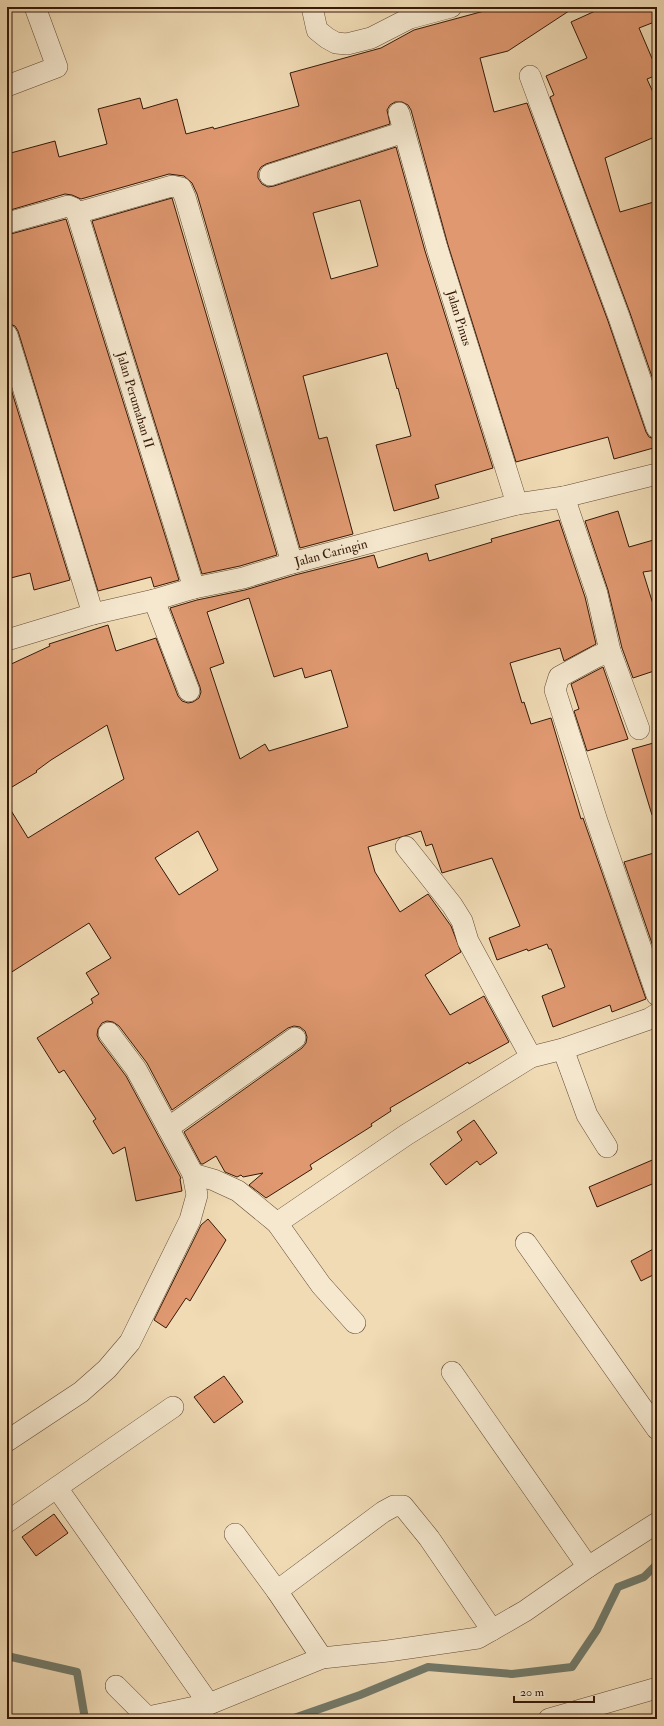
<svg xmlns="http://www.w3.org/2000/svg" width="664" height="1726" font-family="'IM FELL Double Pica',serif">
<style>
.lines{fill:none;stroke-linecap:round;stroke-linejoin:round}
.stream{stroke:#727a6a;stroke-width:8}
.building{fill:#df9870;stroke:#361908;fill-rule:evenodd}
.minor-casing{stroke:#644a33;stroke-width:22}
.minor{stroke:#f5e8cf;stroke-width:21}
.labels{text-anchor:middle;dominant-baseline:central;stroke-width:3;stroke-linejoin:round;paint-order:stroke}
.street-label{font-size:13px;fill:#361908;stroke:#f5e8cf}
</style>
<rect width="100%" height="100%" fill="#f0dbb5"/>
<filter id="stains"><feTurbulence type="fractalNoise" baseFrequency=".005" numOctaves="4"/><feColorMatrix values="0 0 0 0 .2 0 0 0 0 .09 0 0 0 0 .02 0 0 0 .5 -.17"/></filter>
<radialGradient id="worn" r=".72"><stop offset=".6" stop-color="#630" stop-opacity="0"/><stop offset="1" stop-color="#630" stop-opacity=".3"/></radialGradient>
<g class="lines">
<g class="stream">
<path d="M 7,1656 L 77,1672 L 85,1719"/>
<path d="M 291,1719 L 360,1695 L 428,1667 L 512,1674 L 572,1667 L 597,1630 L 618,1587 L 644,1577 L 657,1564"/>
</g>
</g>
<g class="building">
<path d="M 499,7 L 575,7 L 508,51 L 480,58 L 494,112 L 527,103 L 608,321 L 646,432 L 649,437 L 657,440 L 657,447 L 614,459 L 608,437 L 516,462 L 448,245 L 411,110 L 408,105 L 402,102 L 395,102 L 390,105 L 387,110 L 390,124 L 266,164 L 261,167 L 258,172 L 258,178 L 262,184 L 268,187 L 274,186 L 396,147 L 425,251 L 493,468 L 435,485 L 439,498 L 394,511 L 376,445 L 411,436 L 398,388 L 397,389 L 387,353 L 303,376 L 319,439 L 327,437 L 353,534 L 300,548 L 197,194 L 192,183 L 184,176 L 169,174 L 81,199 L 72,195 L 65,194 L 7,211 L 7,154 L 55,141 L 59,157 L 107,144 L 98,109 L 140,98 L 143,109 L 177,99 L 186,134 L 213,127 L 214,129 L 299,106 L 290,73 L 381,48 L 414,30 ZM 360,200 L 378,266 L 331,279 L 313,213 Z"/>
<path d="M 604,7 L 657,7 L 657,21 L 639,28 L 657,70 L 657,75 L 647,79 L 657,101 L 657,136 L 605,158 L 620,212 L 657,201 L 657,391 L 630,313 L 550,97 L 554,95 L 546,76 L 587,58 L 571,22 Z"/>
<path d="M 172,198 L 277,555 L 240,566 L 202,574 L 92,221 Z"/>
<path d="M 66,219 L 179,580 L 154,587 L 151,577 L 98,591 L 18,331 L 15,326 L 7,323 L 7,235 Z"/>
<path d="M 7,376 L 70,580 L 34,590 L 30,573 L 7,579 Z"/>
<path d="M 618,511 L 629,547 L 657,539 L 657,570 L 643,572 L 657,617 L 657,670 L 633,678 L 622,648 L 608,590 L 585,521 Z"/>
<path d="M 559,520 L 585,597 L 596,644 L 564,661 L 560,648 L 510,663 L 522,703 L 524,702 L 531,724 L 551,718 L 581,819 L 583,818 L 646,999 L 612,1012 L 610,1005 L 553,1027 L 542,996 L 565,987 L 551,949 L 549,949 L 547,944 L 528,951 L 527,949 L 497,960 L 489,938 L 520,926 L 492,858 L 442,873 L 432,844 L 426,846 L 421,831 L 368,847 L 375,872 L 400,912 L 428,894 L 451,926 L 461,952 L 425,975 L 450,1015 L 484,996 L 509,1042 L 469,1064 L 468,1062 L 390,1108 L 391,1111 L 371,1124 L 372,1126 L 310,1165 L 312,1169 L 266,1198 L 249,1185 L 263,1173 L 243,1177 L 241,1175 L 237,1177 L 225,1172 L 216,1156 L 203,1164 L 201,1164 L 184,1132 L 302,1048 L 306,1043 L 307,1037 L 305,1031 L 300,1027 L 294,1026 L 288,1028 L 172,1110 L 147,1063 L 119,1026 L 113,1022 L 107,1021 L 102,1023 L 98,1029 L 97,1035 L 99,1040 L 126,1076 L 181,1178 L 180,1179 L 182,1191 L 136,1201 L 125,1147 L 113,1154 L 93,1121 L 96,1119 L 64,1070 L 59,1073 L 37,1038 L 93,1003 L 91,999 L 99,994 L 86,973 L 111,958 L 89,923 L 7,975 L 7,804 L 28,838 L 124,779 L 107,725 L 51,760 L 36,771 L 37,772 L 7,790 L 7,666 L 50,646 L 49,644 L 108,625 L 116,651 L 156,638 L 178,696 L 182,701 L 188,703 L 193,702 L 199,698 L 201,692 L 200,687 L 170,608 L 197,600 L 245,590 L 295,575 L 374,555 L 378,568 L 427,553 L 429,561 L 492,542 L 491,539 ZM 249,598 L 274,677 L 302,668 L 305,678 L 331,670 L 348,727 L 269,751 L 265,744 L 240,759 L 210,668 L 224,663 L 207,612 ZM 198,831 L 218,870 L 179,895 L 155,858 Z"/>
<path d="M 603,667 L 628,739 L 587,751 L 574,711 L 579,709 L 571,684 Z"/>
<path d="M 657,742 L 657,815 L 652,815 L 632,749 Z"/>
<path d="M 657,852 L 657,958 L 624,862 Z"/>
<path d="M 474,1120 L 497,1153 L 480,1165 L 477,1161 L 446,1185 L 430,1164 L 462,1140 L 457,1132 Z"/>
<path d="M 657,1158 L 657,1182 L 597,1207 L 589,1187 Z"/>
<path d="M 208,1219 L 226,1240 L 190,1301 L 186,1298 L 166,1328 L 154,1320 L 201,1225 Z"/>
<path d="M 657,1247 L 657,1273 L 641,1281 L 631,1261 Z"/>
<path d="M 224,1376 L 243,1402 L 214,1423 L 194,1397 Z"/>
<path d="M 54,1514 L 68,1533 L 36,1556 L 22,1537 Z"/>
</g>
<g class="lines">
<g class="minor-casing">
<g id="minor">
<path d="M 312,7 L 317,30 L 327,38 L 336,43 L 347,44 L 371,38 L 410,18 L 451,7"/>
<path d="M 530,76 L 619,317 L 657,428"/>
<path d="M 7,86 L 57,67 L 35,7"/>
<path d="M 399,113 L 437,248 L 517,504"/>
<path d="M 270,175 L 404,132"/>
<path d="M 77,213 L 194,588"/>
<path d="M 7,223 L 68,206 L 73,208 L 77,213 L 172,186 L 181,188 L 185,197 L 292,563"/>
<path d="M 7,335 L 93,614"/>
<path d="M 564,497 L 597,594 L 610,651 L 596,657 L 559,677 L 555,690 L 597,821 L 657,995"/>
<path d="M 154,600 L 189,691"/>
<path d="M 7,640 L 93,614 L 154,600 L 194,588 L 243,578 L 292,563 L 517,504 L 564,497 L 657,474"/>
<path d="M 610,651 L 639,729"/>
<path d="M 406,847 L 452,905 L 462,921 L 468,941 L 531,1057"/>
<path d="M 563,1049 L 587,1115 L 607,1147"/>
<path d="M 168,1128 L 295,1038"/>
<path d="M 193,1174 L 214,1180 L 238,1191 L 277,1223 L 321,1285 L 355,1323"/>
<path d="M 277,1223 L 406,1135 L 531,1057 L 563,1049 L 649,1019 L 657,1014"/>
<path d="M 526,1243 L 657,1429"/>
<path d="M 452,1372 L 588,1567"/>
<path d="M 7,1441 L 81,1392 L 107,1369 L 130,1342 L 190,1220 L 197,1195 L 193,1174 L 136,1069 L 109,1033"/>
<path d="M 57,1488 L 209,1704"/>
<path d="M 7,1522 L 173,1407"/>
<path d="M 235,1534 L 277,1591"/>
<path d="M 322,1658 L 277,1591 L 383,1512 L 394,1506 L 403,1506 L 429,1538 L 492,1630"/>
<path d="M 116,1686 L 149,1719"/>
<path d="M 148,1717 L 209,1704 L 322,1658 L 388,1651 L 478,1638 L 525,1611 L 588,1567 L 657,1523"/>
<path d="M 549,1719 L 657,1688"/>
</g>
</g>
<use href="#minor" class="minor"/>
</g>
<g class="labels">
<g class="street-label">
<text transform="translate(459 318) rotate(73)">Jalan Pinus</text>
<text transform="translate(135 400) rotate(73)">Jalan Perumahan II</text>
<text transform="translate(331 553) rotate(-15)">Jalan Caringin</text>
</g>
</g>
<rect width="664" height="1726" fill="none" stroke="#f0dbb5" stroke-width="24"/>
<rect x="8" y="8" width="648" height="1710" fill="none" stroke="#361908" stroke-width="2"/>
<rect x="12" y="12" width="640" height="1702" fill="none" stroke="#361908"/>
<path d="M514 1696v6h80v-6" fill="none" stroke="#361908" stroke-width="2"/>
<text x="520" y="1696" font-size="12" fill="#361908" stroke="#f5e8cf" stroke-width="3" paint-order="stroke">20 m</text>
<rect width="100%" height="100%" filter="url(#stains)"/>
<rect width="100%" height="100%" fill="url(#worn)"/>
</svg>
